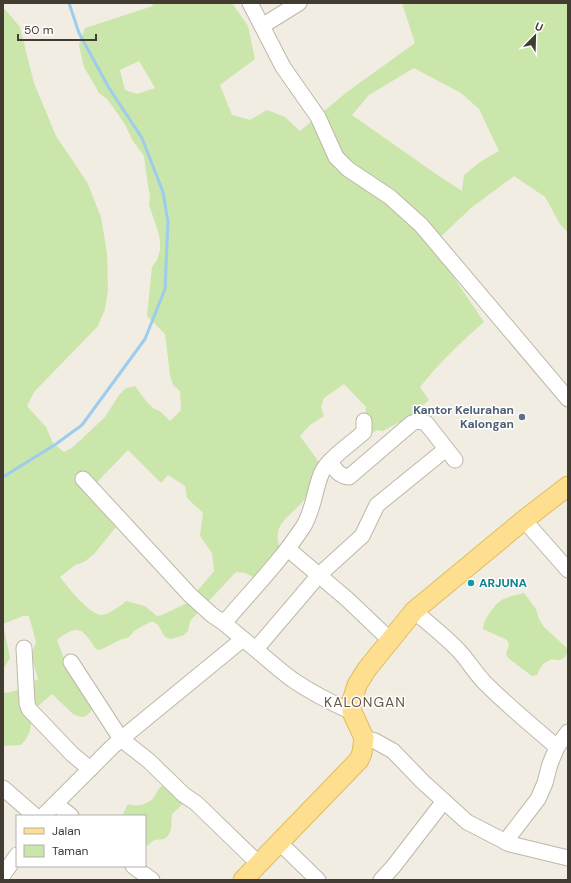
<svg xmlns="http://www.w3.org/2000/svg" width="571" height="883" font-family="'DM Sans',sans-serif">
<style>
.green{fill:#cae6aa;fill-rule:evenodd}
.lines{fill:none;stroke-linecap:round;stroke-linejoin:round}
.stream{stroke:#9eccee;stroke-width:3}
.minor-casing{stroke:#bfb7a8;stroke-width:17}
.major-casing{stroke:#e1bc60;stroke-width:21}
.minor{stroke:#fff;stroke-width:15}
.major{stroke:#fddf8f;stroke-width:19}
.service-dot{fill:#5c6f8a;stroke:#fff;stroke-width:1.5}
.culture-dot{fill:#0f9aa8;stroke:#fff;stroke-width:1.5}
.labels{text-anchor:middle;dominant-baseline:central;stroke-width:3;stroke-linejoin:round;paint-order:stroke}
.service-label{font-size:12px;font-weight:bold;fill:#4e5e75;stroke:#fff;text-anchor:end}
.culture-label{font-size:12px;font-weight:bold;fill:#0d838f;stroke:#fff;text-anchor:start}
.quarter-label{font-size:14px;letter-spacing:1px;fill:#655a4a;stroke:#fff}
</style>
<rect width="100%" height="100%" fill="#f1ede2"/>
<g class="green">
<path d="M 152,3 L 232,3 L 248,26 L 255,59 L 220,85 L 232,115 L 250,120 L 267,110 L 285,117 L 300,131 L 347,92 L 415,43 L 402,3 L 568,3 L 568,233 L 560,224 L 545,197 L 514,176 L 471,208 L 432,245 L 484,322 C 461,342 439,363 420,387 L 429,400 L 409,417 L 383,431 L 377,430 L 369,435 L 365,416 L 366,407 L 344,384 L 324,398 L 321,407 L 324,416 L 310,425 L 300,436 L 321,465 C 316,475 312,487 306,497 C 293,517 270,521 280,549 L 255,578 L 245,573 L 236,572 L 190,621 L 188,631 L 184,635 L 175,638 L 170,639 L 165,637 L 158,625 L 154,622 L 150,622 L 135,630 L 129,637 L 120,640 L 100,650 L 96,649 C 82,629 79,623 57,640 L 63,656 L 95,707 L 86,716 L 81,717 L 73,714 L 52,694 L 30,713 C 33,725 30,736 21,745 L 3,746 L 3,693 C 17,692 26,686 38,679 L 31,656 L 36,642 L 29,616 L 23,616 L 3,624 L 10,658 L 3,669 L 3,7 L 20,27 L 34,83 L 56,136 L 87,182 L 101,217 L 107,253 L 108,290 L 105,309 L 98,326 L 34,392 L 27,406 L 46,427 L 53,443 L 64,452 L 73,447 L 105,417 L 119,395 L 126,388 L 135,386 L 146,401 L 153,408 L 161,412 L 170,421 L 181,410 L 180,391 L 173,385 L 170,375 L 165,334 L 147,316 L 152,267 L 157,260 L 160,250 L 160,240 L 158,231 L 149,205 L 150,195 L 148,186 L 144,156 L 133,141 L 124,123 L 113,107 L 107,99 L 99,93 L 84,67 L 79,45 L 85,28 L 153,6 ZM 139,61 L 155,88 L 137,94 L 125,90 L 120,70 ZM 414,68 L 461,93 L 479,109 L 499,151 L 480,162 L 464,175 L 462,191 L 436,174 L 352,115 L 369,95 ZM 128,450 L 161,483 L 168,475 L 185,486 L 187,498 L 203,513 L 200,536 L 212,553 L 214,571 L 187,603 L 162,615 L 157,616 L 145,606 L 126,601 C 122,605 108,615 102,615 C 89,615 68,587 60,577 L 75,565 L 84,562 L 94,554 L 116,527 L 87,496 L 100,479 Z"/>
<path d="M 524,593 L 536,609 L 539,619 L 544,627 L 568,649 L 568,653 C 563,659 560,662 552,659 C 543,662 540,667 537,675 L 532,676 L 508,658 L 506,654 L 509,645 L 507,640 L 483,629 C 483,624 485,621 487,617 C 499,598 503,598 524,593 Z"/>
<path d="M 167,784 L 185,802 L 172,814 L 171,829 L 168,836 L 164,839 L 154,840 L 147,846 L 145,844 L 145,816 L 122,816 L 128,804 C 135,807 149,805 154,797 C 159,790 158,786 167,784 Z"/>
</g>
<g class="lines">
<path class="stream" d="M 3,477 L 56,444 L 82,425 L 145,339 L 165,289 L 168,222 L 163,192 L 142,138 L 109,88 L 79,33 L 69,3"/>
<g class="minor-casing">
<g id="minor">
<path d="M 250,3 L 283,67 L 318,117 L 336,157 L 348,169 L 390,197 L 421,225 L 568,399"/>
<path d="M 262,26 L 299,3"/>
<path d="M 330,461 C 335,469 338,476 349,477 L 412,423 L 418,421 L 426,423 L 455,460"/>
<path d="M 83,479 L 190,595 L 212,615 L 224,623"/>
<path d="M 524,520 L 568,570"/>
<path d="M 288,549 L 347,599 L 390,640"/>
<path d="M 414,611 C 429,624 446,637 460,652 C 469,662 476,674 485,683 C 508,706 532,726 557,747 L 550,764 L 545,783 L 538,799 L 505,842"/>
<path d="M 243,639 L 224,623 C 251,591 280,562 303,527 C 314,510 314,490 322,472 C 327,460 353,442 364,432 L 364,421"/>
<path d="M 24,648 L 27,703 L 29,709 L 72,754 L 90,769"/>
<path d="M 256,649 L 319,575 L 362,536 L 377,505 L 446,449"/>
<path d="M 71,662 L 121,739 L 243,639 C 260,652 275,667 293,680 C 312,693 332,703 352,712"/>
<path d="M 364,738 L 375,741 L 393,751 L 423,782 L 467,822 L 510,844 L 568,858"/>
<path d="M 557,747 L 568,732"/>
<path d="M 3,788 L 35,816"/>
<path d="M 56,804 L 71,816"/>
<path d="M 43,816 L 112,747 L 121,739 L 149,761 L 184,795 L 196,803 L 259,864"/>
<path d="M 280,843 L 318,880"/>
<path d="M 133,866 L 152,880"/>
<path d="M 3,875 L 17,855"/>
<path d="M 381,880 L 393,867 L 444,801"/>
</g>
</g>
<g class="major-casing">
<path id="major" d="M 243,880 L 359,760 L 362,753 L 364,738 L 352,712 L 352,701 L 357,685 L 367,669 L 414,611 L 524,520 L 568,486"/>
</g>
<use href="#minor" class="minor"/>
<use href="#major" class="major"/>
</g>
<circle class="service-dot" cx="522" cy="417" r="4"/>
<circle class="culture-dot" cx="471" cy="583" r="4"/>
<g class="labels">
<g class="service-label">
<text x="514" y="410">Kantor Kelurahan<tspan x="514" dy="14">Kalongan</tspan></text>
</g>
<g class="culture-label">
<text x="479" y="583">ARJUNA</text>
</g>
<g class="quarter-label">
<text x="365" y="702">KALONGAN</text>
</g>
</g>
<rect width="571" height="883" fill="none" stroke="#423c33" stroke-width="8"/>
<rect x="16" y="815" width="130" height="52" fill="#ffffff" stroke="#b3b1ad"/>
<rect x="24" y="828" width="20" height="6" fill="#fddf8f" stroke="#b3b1ad"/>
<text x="52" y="835" font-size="12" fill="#423c33">Jalan</text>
<rect x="24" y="845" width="20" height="12" fill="#cae6aa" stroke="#b3b1ad"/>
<text x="52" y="855" font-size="12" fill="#423c33">Taman</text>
<g transform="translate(535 36) rotate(23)" stroke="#ffffff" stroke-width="3" paint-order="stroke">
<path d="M0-3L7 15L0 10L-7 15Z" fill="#423c33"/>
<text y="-6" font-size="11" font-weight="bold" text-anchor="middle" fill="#423c33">U</text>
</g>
<path d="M18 34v6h78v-6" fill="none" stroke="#423c33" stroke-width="2"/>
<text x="24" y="34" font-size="12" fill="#423c33" stroke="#ffffff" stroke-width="3" paint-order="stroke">50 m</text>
</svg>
